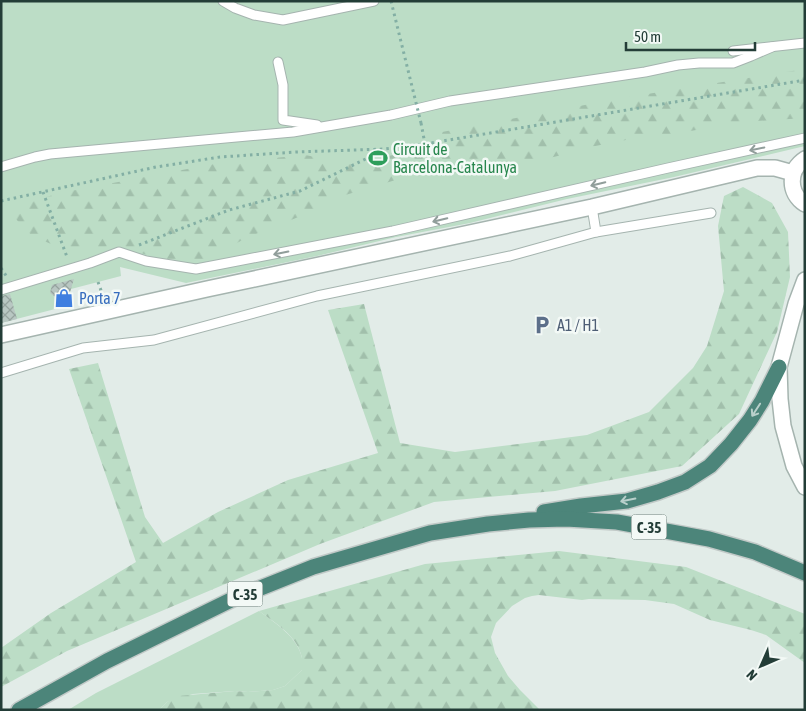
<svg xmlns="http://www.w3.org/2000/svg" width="806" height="711" font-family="'Asap Condensed',sans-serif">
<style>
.grass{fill:#bcddc6}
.forest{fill:url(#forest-firs)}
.building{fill:url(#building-cross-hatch)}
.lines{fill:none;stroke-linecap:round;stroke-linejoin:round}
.service-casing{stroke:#a5b4af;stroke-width:11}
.minor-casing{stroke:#a5b4af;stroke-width:18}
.tertiary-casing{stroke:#a5b4af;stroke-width:18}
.trunk-casing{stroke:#c1c9c7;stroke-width:18}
.path{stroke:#83afa4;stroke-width:3;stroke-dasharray:2.5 4;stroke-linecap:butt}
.service{stroke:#fff;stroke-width:9}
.minor{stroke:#fff;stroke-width:15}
.tertiary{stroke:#fff;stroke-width:15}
.trunk{stroke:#4c857a;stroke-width:15}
.path-bridge{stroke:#83afa4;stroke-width:3;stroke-dasharray:2.5 4;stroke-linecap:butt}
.oneway{stroke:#919e9b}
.oneway2{stroke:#b9d0cb}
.labels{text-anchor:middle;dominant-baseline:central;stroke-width:5;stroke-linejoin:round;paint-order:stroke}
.shield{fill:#f3f9f6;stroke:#617570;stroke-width:1}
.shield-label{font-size:15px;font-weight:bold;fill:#233d37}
.leisure-label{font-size:16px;fill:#27864d;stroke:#f3f9f6;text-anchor:start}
.shop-label{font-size:16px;fill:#366cbe;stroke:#f3f9f6;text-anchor:start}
.service-label{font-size:16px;fill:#4e5e75;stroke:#f3f9f6;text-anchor:start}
</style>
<defs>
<pattern id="forest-firs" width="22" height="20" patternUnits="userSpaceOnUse" patternTransform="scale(1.25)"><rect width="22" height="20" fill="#bcddc6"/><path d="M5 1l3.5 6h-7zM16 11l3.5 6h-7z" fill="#a1bfab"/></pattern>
<pattern id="building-cross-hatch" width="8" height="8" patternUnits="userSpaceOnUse" patternTransform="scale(1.25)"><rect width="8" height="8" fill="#b8c7c2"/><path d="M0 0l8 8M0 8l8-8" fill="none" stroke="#95a39e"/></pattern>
</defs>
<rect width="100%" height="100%" fill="#e2ece8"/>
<g class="grass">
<path d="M 1,1 L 805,1 L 805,146 L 674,177 L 567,199 L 470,223 L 396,237 L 317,256 L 186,283 L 120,267 L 121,276 L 71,289 L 64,309 L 59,308 L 1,323 Z"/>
<path d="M 259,611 C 275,623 298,637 302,658 C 302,662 302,666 302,670 L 285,686 L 273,690 L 248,692 L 235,691 L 193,694 L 167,702 L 159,710 L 68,710 L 96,693 Z"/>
</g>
<g class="forest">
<path d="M 805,69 L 805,118 L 742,122 L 656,137 L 631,139 L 585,148 L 562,155 L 536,161 L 399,179 L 342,196 L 321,208 L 246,238 L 217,254 L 194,263 L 183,265 L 116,246 L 80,249 L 67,248 L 56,246 L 32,236 L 15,218 L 11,207 L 19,204 L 65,192 L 214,164 L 305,155 L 341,162 L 365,161 L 398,154 L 420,152 L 431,150 L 441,146 L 442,132 L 622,98 Z"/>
<path d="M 743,187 L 772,203 L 788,232 L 790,277 L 777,332 L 739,414 L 682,466 L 555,491 L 434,502 L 320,544 L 67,651 L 1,687 L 1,648 L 51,613 L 136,562 L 69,369 L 98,363 L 145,517 L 163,543 L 218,512 L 288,480 L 378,453 L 328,310 L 364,304 L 400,443 L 455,452 L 526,443 L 587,435 L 649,412 L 693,368 L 707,346 L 724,291 L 718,226 L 724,196 Z"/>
<path d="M 559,551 L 686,567 L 805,614 L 805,663 L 766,635 L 751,630 L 710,620 L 674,604 L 645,600 L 589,599 L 582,600 L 539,595 L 532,596 L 525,598 L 512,606 L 496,623 L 491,637 L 495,653 L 508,676 L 520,690 L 540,710 L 159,710 L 167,702 L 178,696 L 235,691 L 248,692 L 273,690 L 285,686 L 302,670 C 302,666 302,662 302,658 C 298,636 275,623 259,611 L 425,564 Z"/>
</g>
<g class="building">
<path d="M 74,279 L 66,305 L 50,293 L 52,285 Z"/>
<path d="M 10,294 L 17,319 L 1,323 L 1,296 Z"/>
</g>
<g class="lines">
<g class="service-casing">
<g id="service">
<path d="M 223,1 L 235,8 L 254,15 L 283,20 L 374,1"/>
<path d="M 733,51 L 805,43"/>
<path d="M 278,62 L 283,85 L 283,120 L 317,125"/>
<path d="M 1,167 L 35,157 L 50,154 L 293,132 L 391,115 L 450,101 L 645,72 L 678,65 L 699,63 L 733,63 L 751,56 L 772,47"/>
<path d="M 592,207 L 596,232"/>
<path d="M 1,290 L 90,263 L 119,252 L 146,261 L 196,269 L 393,231 L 668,168 L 805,138"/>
<path d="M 1,373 L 83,348 L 154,340 L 317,296 L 510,256 L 596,232 L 711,213"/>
</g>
</g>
<g class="minor-casing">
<path id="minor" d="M 1,335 L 207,289 L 592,207 L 757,168 L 775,168 L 793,173"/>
</g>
<g class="tertiary-casing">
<g id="tertiary">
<path d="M 805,159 C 788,170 788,193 805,204"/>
<path d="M 805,280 L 796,304 L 779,367 L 780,399 L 783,426 L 794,466 L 805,487"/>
</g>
</g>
<g class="trunk-casing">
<g id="trunk">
<path d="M 544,512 L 581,506 L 627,501 L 658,492 L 685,482 L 710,466 L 731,444 L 750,420 L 762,401 L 779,367"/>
<path d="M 19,710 L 107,661 L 233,599 L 313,567 L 430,533 L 488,524 L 529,520 L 566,519 L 617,522 L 709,539 L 755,552 L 805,573"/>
</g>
</g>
<g class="path">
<path d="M 421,123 L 425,144"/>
<path d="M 43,192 L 67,257"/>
<path d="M 1,201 L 156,167 L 220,157 L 296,152 L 385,149 L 425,144 L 805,80"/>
<path d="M 139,245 L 229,210 L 300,191 L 382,151"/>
<path d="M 1,268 L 7,277"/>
<path d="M 98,282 L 103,296 L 101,296"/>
</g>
<use href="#service" class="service"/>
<use href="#minor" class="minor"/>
<use href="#tertiary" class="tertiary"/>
<use href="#trunk" class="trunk"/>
<path class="path-bridge" d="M 391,1 L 421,123"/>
</g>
<defs><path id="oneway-shaft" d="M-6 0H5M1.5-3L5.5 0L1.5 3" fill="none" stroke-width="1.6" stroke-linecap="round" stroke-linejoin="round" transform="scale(1.25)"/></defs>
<g class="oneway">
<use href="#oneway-shaft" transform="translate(757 149) rotate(168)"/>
<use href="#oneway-shaft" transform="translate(598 184) rotate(167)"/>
<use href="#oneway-shaft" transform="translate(440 220) rotate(167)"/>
<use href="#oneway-shaft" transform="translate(281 253) rotate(169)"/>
</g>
<g class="oneway2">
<use href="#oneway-shaft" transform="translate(756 410) rotate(123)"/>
<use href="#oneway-shaft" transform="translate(628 500) rotate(169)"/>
</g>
<defs>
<g id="stadium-bare" transform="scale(1.5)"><path d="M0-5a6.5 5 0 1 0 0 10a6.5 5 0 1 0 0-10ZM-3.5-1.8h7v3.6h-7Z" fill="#2e9e5b" stroke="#f3f9f6" stroke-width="2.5" paint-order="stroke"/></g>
<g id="shop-bare" transform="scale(1.5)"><path d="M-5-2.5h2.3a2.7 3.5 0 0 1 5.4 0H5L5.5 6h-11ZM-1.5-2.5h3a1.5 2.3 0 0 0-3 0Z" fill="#3f7fe0" stroke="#f3f9f6" stroke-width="2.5" paint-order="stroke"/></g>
<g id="parking-bare" transform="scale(1.5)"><path d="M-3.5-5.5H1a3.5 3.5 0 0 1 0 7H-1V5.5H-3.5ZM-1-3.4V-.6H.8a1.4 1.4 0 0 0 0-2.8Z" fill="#5c6f8a" stroke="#f3f9f6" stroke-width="2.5" paint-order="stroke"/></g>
</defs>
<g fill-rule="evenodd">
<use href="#stadium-bare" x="378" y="158"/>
<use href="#shop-bare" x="64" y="298"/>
<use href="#parking-bare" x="542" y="325"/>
</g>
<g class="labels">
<g class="shield">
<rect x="631.5" y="514.5" width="35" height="25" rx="4"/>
<rect x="227.5" y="581.5" width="35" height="25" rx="4"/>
</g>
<g class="shield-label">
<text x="649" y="527">C-35</text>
<text x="245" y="594">C-35</text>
</g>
<g class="leisure-label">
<text x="393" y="149">Circuit de<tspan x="393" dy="18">Barcelona-Catalunya</tspan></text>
</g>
<g class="shop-label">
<text x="79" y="298">Porta 7</text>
</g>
<g class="service-label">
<text x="557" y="325">A1 / H1</text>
</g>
</g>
<rect width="806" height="711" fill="none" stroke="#233d37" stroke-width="5"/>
<g transform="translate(761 666) rotate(225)" stroke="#f3f9f6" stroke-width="4" paint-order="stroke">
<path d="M0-4L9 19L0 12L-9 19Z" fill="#233d37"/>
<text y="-8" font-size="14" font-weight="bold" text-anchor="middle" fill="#233d37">N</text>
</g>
<path d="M626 42v8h129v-8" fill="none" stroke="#233d37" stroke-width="2.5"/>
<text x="634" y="42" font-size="15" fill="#233d37" stroke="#f3f9f6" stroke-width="4" paint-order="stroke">50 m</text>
</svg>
